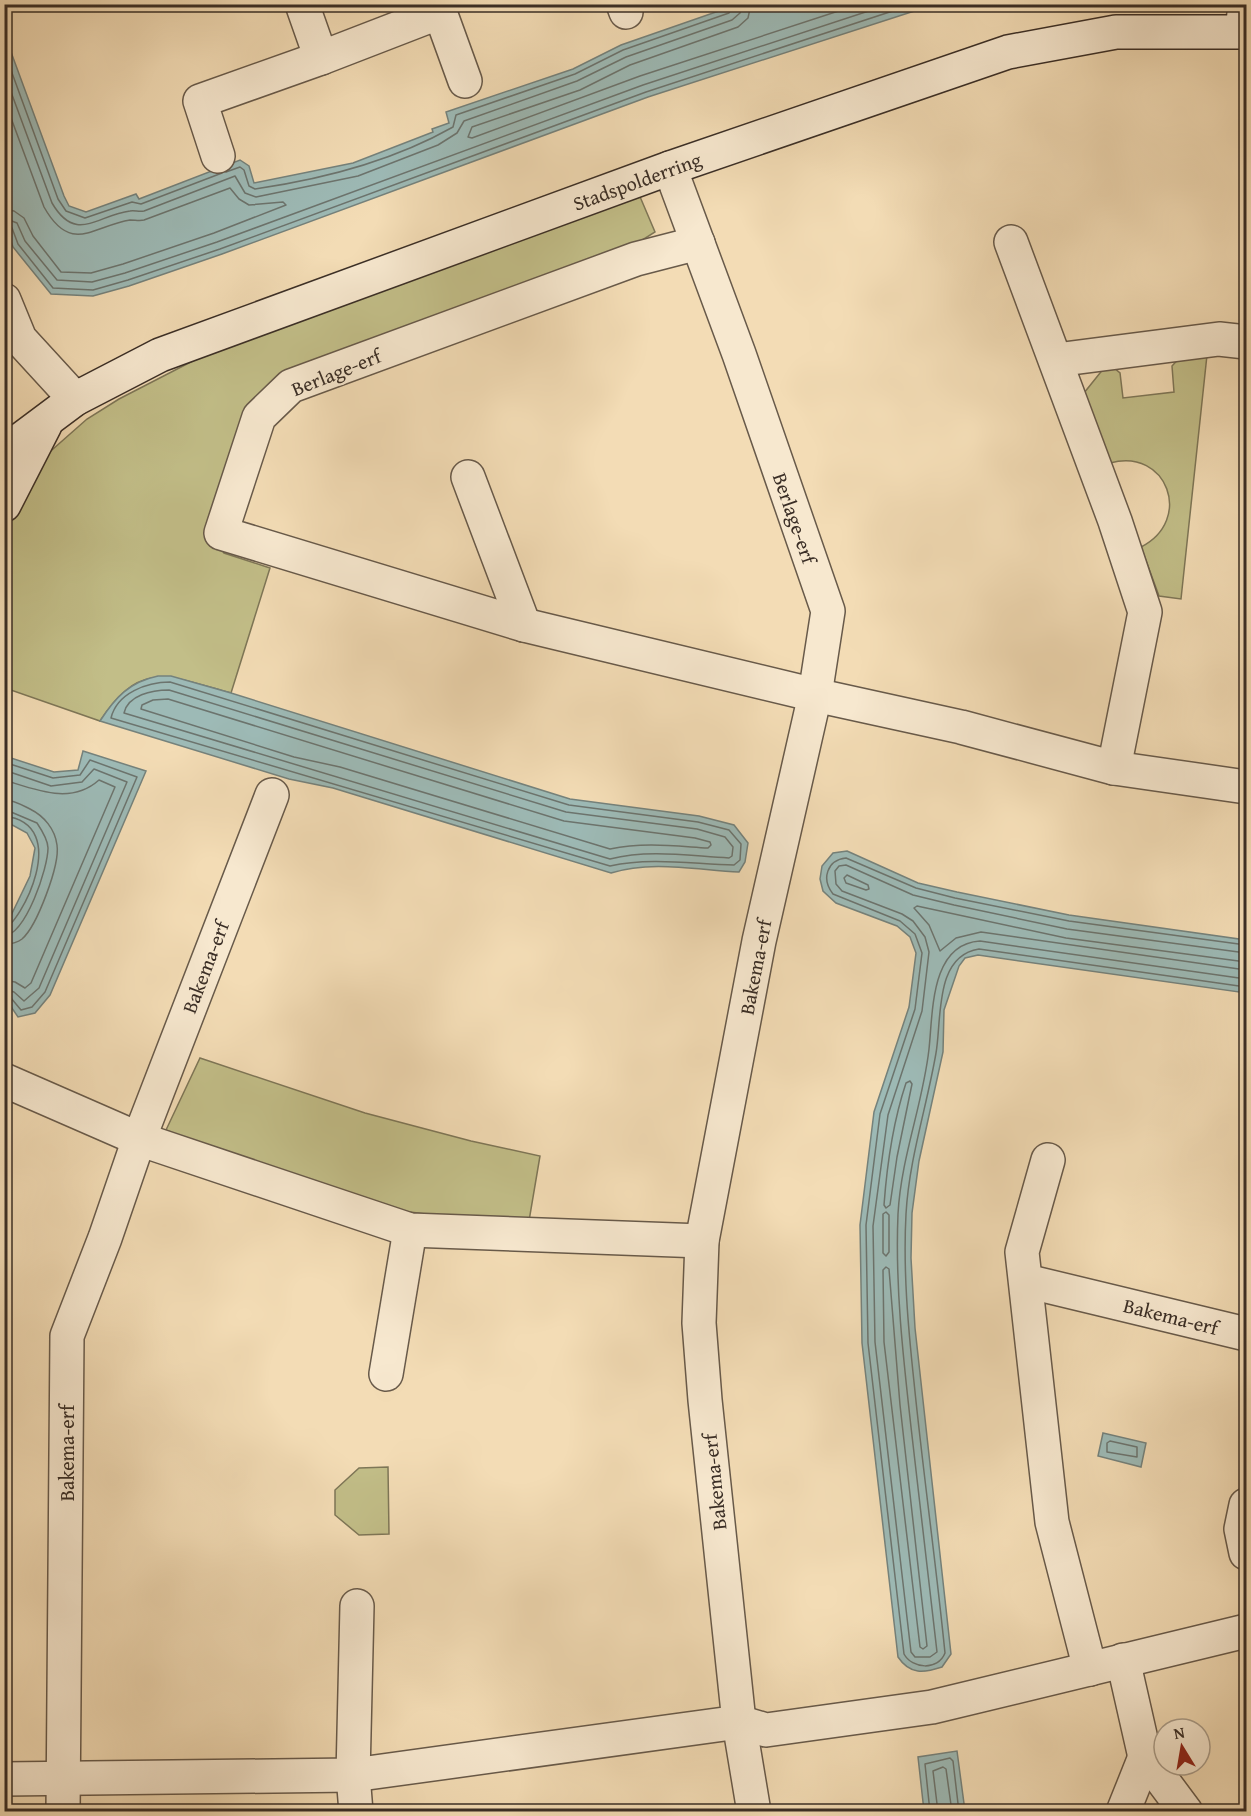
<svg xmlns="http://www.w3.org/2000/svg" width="1251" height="1816" font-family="'Gentium Book Plus',serif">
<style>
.green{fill:#c2be88;stroke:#7e7657;stroke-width:1.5}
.water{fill:#9dbab6;stroke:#75827c;stroke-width:1.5}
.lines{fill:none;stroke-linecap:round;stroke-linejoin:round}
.shore{stroke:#6c746e;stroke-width:1.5}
.street-casing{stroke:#685a4a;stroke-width:36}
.secondary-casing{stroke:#3a2e26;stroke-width:36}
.street{stroke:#f7e8cf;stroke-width:33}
.secondary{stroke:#f7e8cf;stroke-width:33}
.labels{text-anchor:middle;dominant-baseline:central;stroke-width:4.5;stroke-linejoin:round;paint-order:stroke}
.street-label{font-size:20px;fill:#3a2e26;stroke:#f7e8cf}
</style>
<rect width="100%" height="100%" fill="#f3dcb5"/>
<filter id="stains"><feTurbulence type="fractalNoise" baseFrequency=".00333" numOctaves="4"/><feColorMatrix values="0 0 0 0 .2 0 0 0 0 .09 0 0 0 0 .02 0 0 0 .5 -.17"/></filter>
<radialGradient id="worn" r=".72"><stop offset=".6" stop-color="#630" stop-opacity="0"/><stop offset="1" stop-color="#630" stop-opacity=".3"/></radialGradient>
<g class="green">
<path d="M 638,192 L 655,232 L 636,244 L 284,376 L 217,542 L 224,553 L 270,568 L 231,693 C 170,676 140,659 100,721 L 5,688 L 5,532 L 44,457 L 87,419 L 119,399 L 214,350 Z"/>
<path d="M 1183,354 L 1207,355 L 1181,599 L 1159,596 L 1141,547 C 1194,520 1167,447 1110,463 L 1084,393 L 1108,363 L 1120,373 L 1123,398 L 1174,392 L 1172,366 Z"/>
<path d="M 200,1058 L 365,1113 L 471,1141 L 540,1156 L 529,1221 L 462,1219 L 403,1211 L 207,1147 L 166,1130 Z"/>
<path d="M 388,1467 L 389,1534 L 359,1535 L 335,1515 L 335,1490 L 359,1468 Z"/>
</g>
<g class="water">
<path d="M 736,5 L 933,5 L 648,97 L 222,254 L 129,286 L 93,296 L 51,294 L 13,247 L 5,225 L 4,33 L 64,196 L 69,206 L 86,212 L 136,194 L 139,199 L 240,160 L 249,166 L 254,183 L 353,163 L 433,132 L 432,129 L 449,123 L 446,112 L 573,69 L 621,45 Z"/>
<path d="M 158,676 L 171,676 L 231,693 L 570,799 L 699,816 L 734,825 L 748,843 L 745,862 L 739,872 C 697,870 652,860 611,873 L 333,788 L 289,779 L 100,721 C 115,698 129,682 158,676 Z"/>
<path d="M 83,751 L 146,771 L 50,995 L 35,1013 L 18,1017 L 5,998 L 5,928 L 30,876 L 35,848 L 27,833 L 5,821 L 5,756 L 54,772 L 78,770 Z"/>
<path d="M 847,851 L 918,883 L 957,892 L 1069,915 L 1246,940 L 1246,993 L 978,955 L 965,958 L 959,966 L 944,1010 L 943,1052 L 919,1161 L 912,1213 L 911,1258 L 915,1328 L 951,1654 L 942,1667 C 924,1673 910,1675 898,1657 L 862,1343 L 860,1225 L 874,1112 L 909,1007 L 916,953 L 910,937 L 897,926 L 836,903 L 823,891 L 820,879 L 822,866 L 833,853 Z"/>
<path d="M 1103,1433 L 1146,1443 L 1141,1467 L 1098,1456 Z"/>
<path d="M 957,1751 L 965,1811 L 924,1811 L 918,1757 Z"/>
</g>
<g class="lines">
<g class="shore">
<path d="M 751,4 L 748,18 L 738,27 L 630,65 L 580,90 L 472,127 L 468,137 L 472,138 L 640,76 L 860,4"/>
<path d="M 4,51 L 58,199 L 66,211 L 85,218 L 132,202 L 141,204 L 222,173"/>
<path d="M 4,73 L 52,203 C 76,244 97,215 130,211 C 134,210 139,212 144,211 L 235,176 L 245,193 L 256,197 L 358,176 L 438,145 L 457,133 L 464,121 L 577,81 L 626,57 L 732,20 L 740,13 L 742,4"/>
<path d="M 4,99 L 44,207 C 71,255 93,226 130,220 C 135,220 140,221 144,220 L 230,188 L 239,199 L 249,205 L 283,202 L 286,205 L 214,233 L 123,264 L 91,273 L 61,272 L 33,236 L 24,218 L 14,211 L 4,209"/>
<path d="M 226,172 L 240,167 L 244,170 L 249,186 L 255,189 C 324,179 393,161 453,127 L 456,115 L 575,74 L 623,50 L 729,13 L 734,4"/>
<path d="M 4,218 L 17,223 L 25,241 L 57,280 L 92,282 L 125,273 L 217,242 L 643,85 L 890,4"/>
<path d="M 4,226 L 12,228 L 18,244 L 53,288 L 93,290 L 128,280 L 220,249 L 646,92 L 914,4"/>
<path d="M 170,682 L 569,805 L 698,822 L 729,830 L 741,844 L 740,860 L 734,865 C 692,864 651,857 610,866 L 111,718 C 117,693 147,682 170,682 Z"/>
<path d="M 169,690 L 566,812 L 697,829 L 725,837 L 733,847 L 732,856 L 729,858 C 689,856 650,849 610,859 L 124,713 C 128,695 152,690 169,690 Z"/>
<path d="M 168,699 L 564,821 L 695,838 L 710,842 L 711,845 L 708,848 C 674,846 644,842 610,849 L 340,767 L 294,757 L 141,709 L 142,705 L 153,700 Z"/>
<path d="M 4,762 L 53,778 L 80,775 L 90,760 L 137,777 L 45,992 L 32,1007 L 21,1010 L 11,998 L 4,997"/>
<path d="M 4,770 L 51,786 L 82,782 L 94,769 L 127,782 L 39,988 L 24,1001 L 14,992 L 4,989"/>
<path d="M 4,780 C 37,790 71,805 99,780 L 115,787 L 31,983 L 25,988 L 15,982 L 4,980"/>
<path d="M 4,800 C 14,800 22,805 30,809 C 44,816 55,829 57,845 C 60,865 37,926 22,939 C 17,943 11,944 4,945"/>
<path d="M 4,809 L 37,823 C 41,829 48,840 48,848 C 48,868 26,934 4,936"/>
<path d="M 4,816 C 74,824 19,926 4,928"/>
<path d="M 847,875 L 868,885 L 869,889 L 866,890 L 846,883 L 844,878 Z"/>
<path d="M 1246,945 L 1069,921 L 955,898 L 916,888 L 846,858 C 827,860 821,879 833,894 L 900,921 L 915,934 L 922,953 L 915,1009 L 880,1114 L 866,1225 L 868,1343 L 904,1654 C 912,1669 938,1671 945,1653 C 936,1563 923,1472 914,1382 C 908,1326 903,1270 906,1214 C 909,1159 927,1106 936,1053 C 942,1019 934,956 979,949 L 1246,987"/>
<path d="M 1246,953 L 1067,929 L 954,905 L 913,895 L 846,865 L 839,866 L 835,871 L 836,884 L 842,891 L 902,914 L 913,921 L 925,937 L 929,952 L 922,1011 L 888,1115 L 873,1226 L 875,1342 L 911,1652 L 915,1657 L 930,1657 L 937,1652 C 929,1577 920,1502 911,1427 C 903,1356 895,1285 898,1214 C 901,1157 923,1104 929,1049 C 933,1013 930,944 980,941 L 1246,979"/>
<path d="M 1246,962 L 1066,938 L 917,906 L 914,908 L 929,925 L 940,951 L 956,938 L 981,932 L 1246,970"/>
<path d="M 910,1081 L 912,1084 L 897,1157 L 890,1205 L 886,1208 L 884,1205 C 887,1164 893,1122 906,1083 Z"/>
<path d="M 886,1212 L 889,1215 L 889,1252 L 886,1256 L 883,1253 L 883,1214 Z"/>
<path d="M 886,1267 L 889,1269 L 900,1405 L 927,1646 L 923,1649 L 920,1647 L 884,1342 L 883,1270 Z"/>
<path d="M 1110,1441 L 1137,1447 L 1137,1457 L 1107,1452 L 1107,1443 Z"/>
<path d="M 930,1812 L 925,1764 L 950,1758 L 953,1761 L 959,1812"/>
<path d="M 938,1812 L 933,1771 L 943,1767 L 946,1769 L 952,1812"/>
</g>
<g class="street-casing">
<g id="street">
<path d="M 302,4 L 321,58"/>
<path d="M 623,4 L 626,12"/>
<path d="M 1242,32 L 1245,4"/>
<path d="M 218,156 L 200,101 L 321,58 L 440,12 L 465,81"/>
<path d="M 670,168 L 739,354 L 828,611 L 815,695 L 759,941 L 702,1241 L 699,1323 L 705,1400 L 739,1722 L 754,1812"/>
<path d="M 1011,242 L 1115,521 L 1145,612 L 1114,768"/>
<path d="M 698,243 L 636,259 L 291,386 L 259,417 L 221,533 L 524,625 L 815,695 L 961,727 L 1114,768 L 1246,787"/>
<path d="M 4,300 L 20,339 L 75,399"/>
<path d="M 1056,360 L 1219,339 L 1246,342"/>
<path d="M 468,477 L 524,625"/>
<path d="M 4,1080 L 139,1139 L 410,1230 L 702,1241"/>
<path d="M 1048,1160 L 1022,1252 L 1052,1522 L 1090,1669"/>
<path d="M 1026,1281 L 1246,1334"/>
<path d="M 386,1374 L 410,1230"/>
<path d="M 1246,1505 L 1241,1529 L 1246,1553"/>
<path d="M 1123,1660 L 1145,1757 L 1186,1812"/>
<path d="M 4,1779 L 353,1775 L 739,1722 L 766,1730 L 932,1707 L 1246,1631"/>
<path d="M 63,1812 L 67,1336 L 105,1238 L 139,1139 L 272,795"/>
<path d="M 356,1812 L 353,1775 L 357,1606"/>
<path d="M 1123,1812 L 1145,1757"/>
</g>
</g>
<g class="secondary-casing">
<g id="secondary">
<path d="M 4,452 L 75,399 L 160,355 L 670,168 L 1008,52 L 1116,32 L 1246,32"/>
<path d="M 4,505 L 45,425"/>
</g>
</g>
<use href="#street" class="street"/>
<use href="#secondary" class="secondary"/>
</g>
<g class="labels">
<g class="street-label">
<text transform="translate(637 181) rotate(-20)">Stadspolderring</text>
<text transform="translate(336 372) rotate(-22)">Berlage-erf</text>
<text transform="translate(795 518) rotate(71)">Berlage-erf</text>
<text transform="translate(205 967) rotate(-69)">Bakema-erf</text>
<text transform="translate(755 967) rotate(-79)">Bakema-erf</text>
<text transform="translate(1171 1316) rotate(14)">Bakema-erf</text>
<text transform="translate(66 1453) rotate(-90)">Bakema-erf</text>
<text transform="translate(714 1482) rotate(-96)">Bakema-erf</text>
</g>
</g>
<rect width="1251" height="1816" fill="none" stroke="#f3dcb5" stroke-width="24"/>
<rect x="6" y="6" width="1239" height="1804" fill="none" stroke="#3a2e26" stroke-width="3"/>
<rect x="12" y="12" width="1227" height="1792" fill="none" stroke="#3a2e26" stroke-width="1.5"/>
<g transform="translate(1182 1747) rotate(349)"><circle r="28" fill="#f7e8cf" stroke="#ab9e8b" stroke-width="1.5"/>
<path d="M0-4.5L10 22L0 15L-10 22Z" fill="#8f2418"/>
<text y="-9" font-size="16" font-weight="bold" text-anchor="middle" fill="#3a2e26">N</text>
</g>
<rect width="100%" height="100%" filter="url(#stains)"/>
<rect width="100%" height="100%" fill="url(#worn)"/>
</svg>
